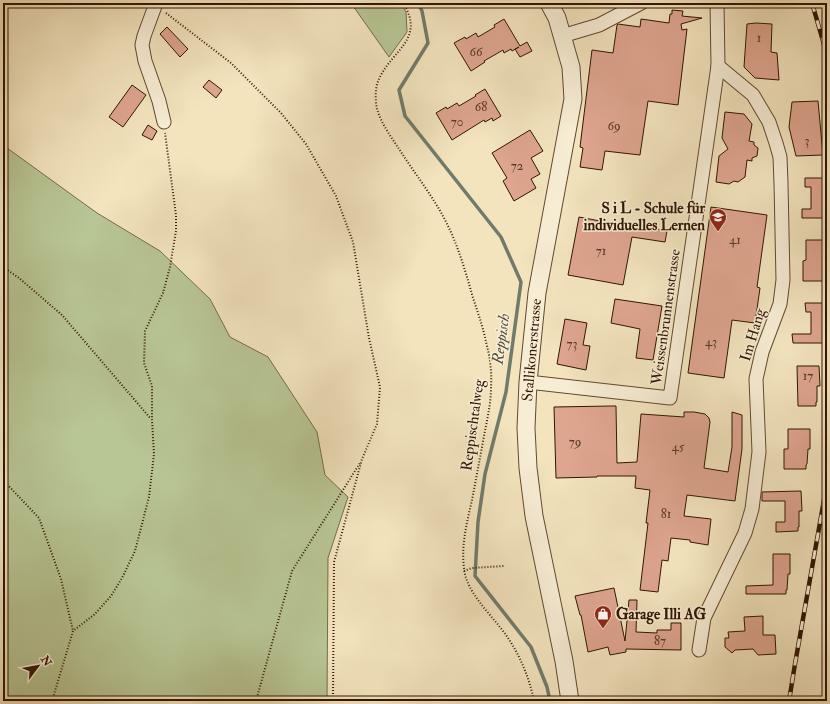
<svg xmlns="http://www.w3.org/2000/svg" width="830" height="704" font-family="'IM FELL Double Pica',serif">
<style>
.green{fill:#b8c594;stroke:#746d4a}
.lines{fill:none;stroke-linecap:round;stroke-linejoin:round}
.stream{stroke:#717b6b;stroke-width:3.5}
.building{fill:#dea58f;stroke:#311501}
.minor-casing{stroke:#624930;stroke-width:15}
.tertiary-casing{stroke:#624930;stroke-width:19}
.path{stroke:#311501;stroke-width:2;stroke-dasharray:1 2;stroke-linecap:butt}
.minor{stroke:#f7edd5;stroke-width:13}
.tertiary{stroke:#f7edd5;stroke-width:17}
.rail-casing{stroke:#311501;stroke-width:4.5}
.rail{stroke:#f7edd5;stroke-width:3;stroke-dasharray:9;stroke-linecap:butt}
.labels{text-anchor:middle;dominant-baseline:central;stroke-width:3;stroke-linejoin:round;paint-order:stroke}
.number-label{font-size:13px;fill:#5c3924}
.poi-label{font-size:15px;font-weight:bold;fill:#311501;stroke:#f7edd5;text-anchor:end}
.street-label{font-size:15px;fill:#311501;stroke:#f7edd5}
.water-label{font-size:16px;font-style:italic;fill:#56503f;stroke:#f7edd5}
</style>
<rect width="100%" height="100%" fill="#f3e4be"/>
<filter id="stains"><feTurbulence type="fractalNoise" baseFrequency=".005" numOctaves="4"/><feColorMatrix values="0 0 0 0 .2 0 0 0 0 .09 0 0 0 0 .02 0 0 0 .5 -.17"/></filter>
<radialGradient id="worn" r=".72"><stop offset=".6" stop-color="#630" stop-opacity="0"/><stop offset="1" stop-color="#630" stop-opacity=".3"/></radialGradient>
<g class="green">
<path d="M 351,3 L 400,3 L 406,12 L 407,32 L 389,57 Z"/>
<path d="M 3,143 L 7,148 L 97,213 L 160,251 L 210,299 L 230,337 L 268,357 L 317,432 L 325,475 L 348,497 L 328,558 L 327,701 L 3,701 Z"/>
</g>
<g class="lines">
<path class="stream" d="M 418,3 L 422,11 L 428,43 L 399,90 L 405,116 L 501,237 L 521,282 L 506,392 L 485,474 L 478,522 L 475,576 L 531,647 L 547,687 L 550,701"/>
</g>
<g class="building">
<path d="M 672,10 L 683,11 L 682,16 L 702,18 L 681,24 L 682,30 L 687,29 L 678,105 L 648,101 L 640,155 L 605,151 L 602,170 L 580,167 L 583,148 L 580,147 L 592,50 L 613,53 L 617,25 L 618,24 L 640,27 L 641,19 L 669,23 L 670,14 L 672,14 Z"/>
<path d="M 504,19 L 520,46 L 527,42 L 532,51 L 520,57 L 515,49 L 519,47 L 512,51 L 511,49 L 504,53 L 503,50 L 484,61 L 485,62 L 471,71 L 454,43 L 465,37 L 466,39 L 476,33 L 478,37 L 495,27 L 494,25 Z"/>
<path d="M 756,23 L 772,24 L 771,52 L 777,53 L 779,80 L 755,78 L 744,67 L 747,24 Z"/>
<path d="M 167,27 L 188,49 L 180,57 L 160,34 Z"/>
<path d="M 209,80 L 222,90 L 216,98 L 203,87 Z"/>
<path d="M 132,85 L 146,95 L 123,127 L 109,117 Z"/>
<path d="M 485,89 L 501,116 L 493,121 L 492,118 L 485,122 L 484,120 L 452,140 L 436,113 L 446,107 L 447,109 L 457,103 L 459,106 L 476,96 L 475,95 Z"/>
<path d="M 818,101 L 823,155 L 796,156 L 789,127 L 792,102 Z"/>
<path d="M 725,112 L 744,114 L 752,124 L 749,141 L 754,142 L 754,145 L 758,148 L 757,156 L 752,158 L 752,161 L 747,160 L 745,177 L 738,182 L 734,181 L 729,184 L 716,182 L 719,156 L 728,149 L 722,138 Z"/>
<path d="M 148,125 L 157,131 L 152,140 L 142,135 Z"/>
<path d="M 530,130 L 543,151 L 531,158 L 540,174 L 531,179 L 536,188 L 514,201 L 503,181 L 507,178 L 492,153 Z"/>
<path d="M 805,178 L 827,178 L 827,198 L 824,198 L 825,213 L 824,214 L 824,218 L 802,218 L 802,209 L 811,209 L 811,187 L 805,187 Z"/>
<path d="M 711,207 L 767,215 L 757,287 L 760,288 L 755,323 L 732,320 L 724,378 L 688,373 Z"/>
<path d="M 579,217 L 637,228 L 638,226 L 667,231 L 665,242 L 632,237 L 623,285 L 568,275 Z"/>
<path d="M 806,240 L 827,240 L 827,260 L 824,260 L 826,276 L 825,276 L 825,281 L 803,281 L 803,261 L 806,260 Z"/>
<path d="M 615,299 L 662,306 L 653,360 L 636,358 L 640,329 L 611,323 Z"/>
<path d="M 805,303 L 827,303 L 827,323 L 825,323 L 825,339 L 824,339 L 824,343 L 793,343 L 792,334 L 811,334 L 811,312 L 806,312 Z"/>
<path d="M 565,319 L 587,323 L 583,345 L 590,346 L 586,370 L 557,364 Z"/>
<path d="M 797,366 L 819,366 L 820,386 L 817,386 L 817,402 L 816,402 L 816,406 L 798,406 Z"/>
<path d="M 611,406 L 616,406 L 617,463 L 637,462 L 641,414 L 684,417 L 684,412 L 694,412 L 705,414 L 709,418 L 710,422 L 704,468 L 728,472 L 732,447 L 732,412 L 742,415 L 742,449 L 735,501 L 687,495 L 684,516 L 711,519 L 708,545 L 690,542 L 690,540 L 671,538 L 668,561 L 662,560 L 658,592 L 640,590 L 648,523 L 646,523 L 650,490 L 635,488 L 636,476 L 597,476 L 597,477 L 556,478 L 554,407 Z"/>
<path d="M 788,429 L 810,429 L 810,449 L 808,449 L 807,464 L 806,465 L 806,469 L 784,469 L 784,449 L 788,449 Z"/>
<path d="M 801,491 L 802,511 L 799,511 L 799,527 L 798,527 L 798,531 L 776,532 L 776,522 L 785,522 L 785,501 L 762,501 L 762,492 Z"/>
<path d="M 773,554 L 790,554 L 790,574 L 788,574 L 787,590 L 786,590 L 786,594 L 746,594 L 746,586 L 773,585 Z"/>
<path d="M 614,588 L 625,641 L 629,600 L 637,600 L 636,632 L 657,633 L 657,630 L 671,630 L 671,623 L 681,623 L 681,650 L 626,649 L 626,652 L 610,655 L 608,647 L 588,652 L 581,615 L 580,615 L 575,596 Z"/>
<path d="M 763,616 L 763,635 L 775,635 L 776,654 L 758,655 L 753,649 L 735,650 L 732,653 L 725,647 L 725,638 L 729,638 L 728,632 L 745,631 L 744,617 Z"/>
</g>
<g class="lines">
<g class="minor-casing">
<g id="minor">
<path d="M 155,3 L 155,6 L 144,36 L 142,45 L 145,61 L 159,101 L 164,122"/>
<path d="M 562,36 L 599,25 L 641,3"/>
<path d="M 528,382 L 670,398 L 718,66 L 717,3"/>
<path d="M 699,650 L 704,618 L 745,533 L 752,509 L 759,452 L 756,379 L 762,352 L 780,304 L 783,280 L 781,183 L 780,157 L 776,143 L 769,122 L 753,95 L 718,66"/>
</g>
</g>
<g class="tertiary-casing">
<path id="tertiary" d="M 549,3 L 557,18 L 571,67 L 573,99 L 537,293 L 528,382 L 526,428 L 528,468 L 534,516 L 564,661 L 570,701"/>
</g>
<g class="path">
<path d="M 403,3 C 426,39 392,50 379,79 C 375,87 375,100 377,109 C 381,123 391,137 399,149 C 412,169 427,189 439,209 C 456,238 464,266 473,298 C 478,313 483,327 486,342 C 490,357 492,372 491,387 C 491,404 487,420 484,436 C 480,458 476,479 472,500 C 467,522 461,545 464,568 C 466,593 492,615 506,635 C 520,655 529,677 534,701"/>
<path d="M 166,13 L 231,63 L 281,113 L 306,144 L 336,196 L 353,242 L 369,338 L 380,387 L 377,424 L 362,459 L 334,562 L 333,701"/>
<path d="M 3,267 L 19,278 L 62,315 L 151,419"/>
<path d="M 3,480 L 39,518 L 61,579 L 73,631"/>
<path d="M 464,571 L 472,568 L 504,566"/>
<path d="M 52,701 L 73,631 L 95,614 L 111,596 L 122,578 L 135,551 L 149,497 L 154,454 L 152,420 L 152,386 L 144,363 L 145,331 L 163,293 L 170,267 L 176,231 L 176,215 L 165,133"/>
<path d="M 256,701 L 292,571 L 360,463"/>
</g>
<use href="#minor" class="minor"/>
<use href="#tertiary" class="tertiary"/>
<g class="rail-casing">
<g id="rail">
<path d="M 812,3 L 827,55"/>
<path d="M 789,701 L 795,664 L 827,483"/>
</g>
</g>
<use href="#rail" class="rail"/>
</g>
<defs>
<g id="school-pin" transform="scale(0.9)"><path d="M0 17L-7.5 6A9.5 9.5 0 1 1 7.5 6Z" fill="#8f2418" stroke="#f7edd5"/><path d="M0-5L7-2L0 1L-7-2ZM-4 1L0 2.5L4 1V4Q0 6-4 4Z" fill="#fff"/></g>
<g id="shop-pin" transform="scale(0.9)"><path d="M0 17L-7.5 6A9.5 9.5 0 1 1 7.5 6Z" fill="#8f2418" stroke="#f7edd5"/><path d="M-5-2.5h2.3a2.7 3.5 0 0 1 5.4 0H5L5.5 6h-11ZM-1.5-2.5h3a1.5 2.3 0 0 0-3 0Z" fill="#fff"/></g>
</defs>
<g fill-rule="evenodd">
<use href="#school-pin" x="718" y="217"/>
<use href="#shop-pin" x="603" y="614"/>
</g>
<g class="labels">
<g class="number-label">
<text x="759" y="38">1</text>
<text x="476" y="52">66</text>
<text x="481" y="107">68</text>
<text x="457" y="122">70</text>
<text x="614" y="126">69</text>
<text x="807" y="141">3</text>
<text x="517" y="166">72</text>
<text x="735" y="240">41</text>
<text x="601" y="251">71</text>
<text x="711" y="342">43</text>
<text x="572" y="344">73</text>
<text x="808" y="376">17</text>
<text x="575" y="442">79</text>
<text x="678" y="447">45</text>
<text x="666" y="514">81</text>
<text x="660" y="641">87</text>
</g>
<g class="poi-label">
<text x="705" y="208">S i L - Schule für<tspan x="705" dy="17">individuelles Lernen</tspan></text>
<text x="616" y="614" text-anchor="start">Garage Illi AG</text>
</g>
<g class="street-label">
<text transform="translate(666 317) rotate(-82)">Weissenbrunnenstrasse</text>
<text transform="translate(753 335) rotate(-73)">Im Hang</text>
<text transform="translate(532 350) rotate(-85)">Stallikonerstrasse</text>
<text transform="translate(473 425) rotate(-82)">Reppischtalweg</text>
</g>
<g class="water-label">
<text transform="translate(501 339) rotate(-82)">Reppisch</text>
</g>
</g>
<rect width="830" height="704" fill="none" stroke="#f3e4be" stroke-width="16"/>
<rect x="4" y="4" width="822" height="696" fill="none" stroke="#311501" stroke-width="2"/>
<rect x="8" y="8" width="814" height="688" fill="none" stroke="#311501"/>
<g transform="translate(38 666) rotate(58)" stroke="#f7edd5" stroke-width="3" paint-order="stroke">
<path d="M0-3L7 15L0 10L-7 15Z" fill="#311501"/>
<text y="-6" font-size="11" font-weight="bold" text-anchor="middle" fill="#311501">N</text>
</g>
<rect width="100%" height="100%" filter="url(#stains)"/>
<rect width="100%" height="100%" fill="url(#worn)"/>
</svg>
